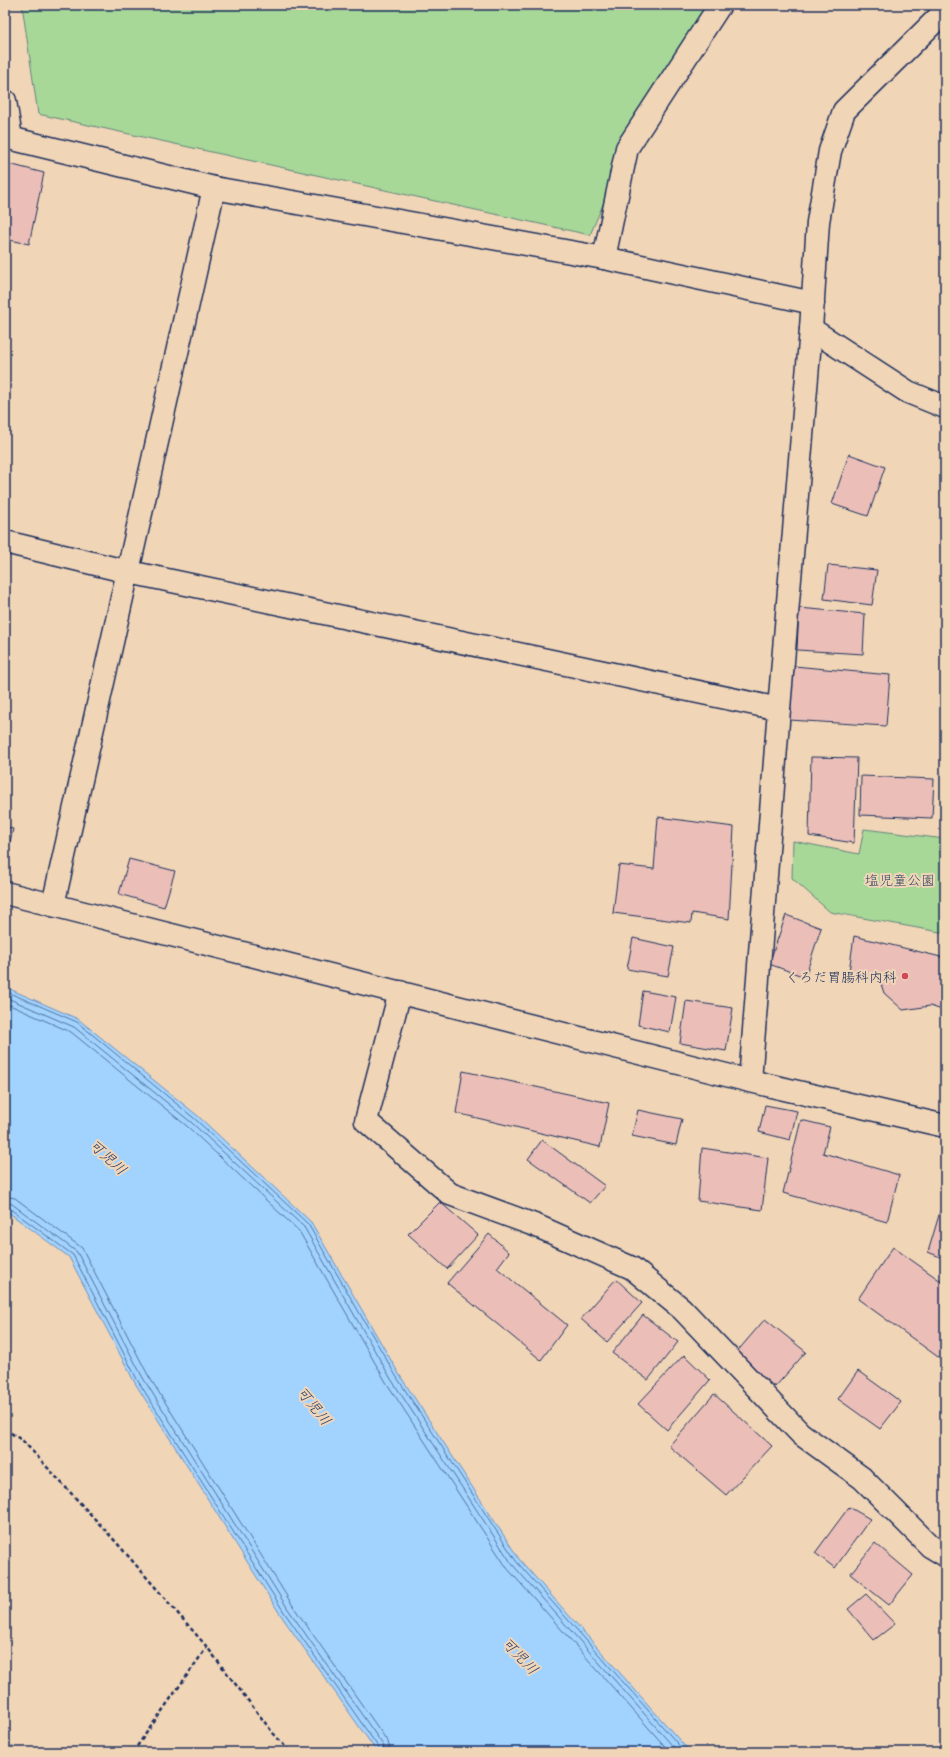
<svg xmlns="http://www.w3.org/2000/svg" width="950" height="1757" font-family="'Playpen Sans','Klee One',sans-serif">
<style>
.green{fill:#a7d898;stroke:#61847b}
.water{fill:#a2d3fe;stroke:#6c91be}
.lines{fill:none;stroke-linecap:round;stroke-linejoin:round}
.shore{stroke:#51719e;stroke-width:1}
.building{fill:#ebbfb8;stroke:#1b2f5e}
.minor-casing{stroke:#1b2f5e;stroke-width:25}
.path{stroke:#1b2f5e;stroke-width:2.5;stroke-dasharray:4 3;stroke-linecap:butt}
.minor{stroke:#f1d5b7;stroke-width:22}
.poi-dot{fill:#d1495b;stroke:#f1d5b7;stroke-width:1.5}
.labels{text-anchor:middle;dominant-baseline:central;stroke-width:4;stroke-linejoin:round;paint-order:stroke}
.park-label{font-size:14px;fill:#304867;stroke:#f1d5b7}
.poi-label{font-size:14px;fill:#1b2f5e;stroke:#f1d5b7;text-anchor:end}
.water-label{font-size:15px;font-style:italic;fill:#283f6e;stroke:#f1d5b7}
</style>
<rect width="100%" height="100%" fill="#f1d5b7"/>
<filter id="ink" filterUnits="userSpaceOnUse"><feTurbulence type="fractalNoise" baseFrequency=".025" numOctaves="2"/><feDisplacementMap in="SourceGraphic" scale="8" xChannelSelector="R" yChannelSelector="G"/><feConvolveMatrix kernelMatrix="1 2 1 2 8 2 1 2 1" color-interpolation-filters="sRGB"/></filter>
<g filter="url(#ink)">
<g class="green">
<path d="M 22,5 L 709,5 L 627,148 L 590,235 L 38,114 Z"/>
<path d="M 864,829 L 945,839 L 945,933 L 830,912 L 792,878 L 793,841 L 859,854 Z"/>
</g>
<path class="water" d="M 5,987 L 78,1019 L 198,1116 L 311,1222 L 399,1374 L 519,1559 L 690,1752 L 377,1752 L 280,1614 L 135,1383 L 69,1257 L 5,1210 Z"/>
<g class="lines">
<g class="shore">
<path d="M 5,991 L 77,1022 L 195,1119 L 308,1224 L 396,1376 L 516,1561 L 685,1752"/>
<path d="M 5,997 L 74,1027 L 192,1123 L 304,1227 L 391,1379 L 512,1564 L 678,1752"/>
<path d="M 5,1003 L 71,1032 L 188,1127 L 299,1231 L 386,1382 L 507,1568 L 670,1752"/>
<path d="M 5,1196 L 15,1198 L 82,1248 L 148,1375 L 293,1606 L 388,1742 L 391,1752"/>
<path d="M 5,1202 L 12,1204 L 77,1252 L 143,1378 L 288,1609 L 383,1745 L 385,1752"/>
<path d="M 5,1207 L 9,1208 L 73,1255 L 138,1381 L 284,1612 L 379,1748 L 380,1752"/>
</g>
</g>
<g class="building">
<path d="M 5,163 L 44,173 L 29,244 L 5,239 Z"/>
<path d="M 849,454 L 885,467 L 868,516 L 832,504 Z"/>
<path d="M 828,565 L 877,570 L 872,605 L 824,599 Z"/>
<path d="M 799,608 L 865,614 L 863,654 L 797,650 Z"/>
<path d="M 794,666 L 890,675 L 886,726 L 789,720 Z"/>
<path d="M 811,757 L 857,758 L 854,843 L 809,836 Z"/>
<rect x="943" y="773" width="2" height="58"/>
<path d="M 861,776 L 934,779 L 932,818 L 860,815 Z"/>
<path d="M 658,817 L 734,827 L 729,919 L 692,913 L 691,923 L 613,913 L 619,865 L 654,869 Z"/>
<path d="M 5,826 L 13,829 L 5,864 Z"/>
<path d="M 129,859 L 175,871 L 164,907 L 119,894 Z"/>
<path d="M 786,915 L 821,928 L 805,977 L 769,964 Z"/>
<path d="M 854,936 L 945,958 L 945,1011 L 930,1006 L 903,1010 L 884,993 L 880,981 L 849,972 Z"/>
<path d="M 633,938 L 674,947 L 668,976 L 627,969 Z"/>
<path d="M 643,991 L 676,997 L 670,1032 L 638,1025 Z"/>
<path d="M 686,1001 L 733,1008 L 726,1051 L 680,1043 Z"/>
<path d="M 463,1071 L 609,1103 L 600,1147 L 456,1113 Z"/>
<path d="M 765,1105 L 797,1111 L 790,1140 L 759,1132 Z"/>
<path d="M 638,1110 L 682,1119 L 676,1145 L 632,1136 Z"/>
<path d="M 801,1120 L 830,1127 L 823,1153 L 899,1175 L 887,1222 L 783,1193 Z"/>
<path d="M 542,1140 L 605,1186 L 590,1203 L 528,1159 Z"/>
<path d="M 702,1148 L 768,1158 L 762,1210 L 698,1201 Z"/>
<path d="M 945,1195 L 945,1259 L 928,1252 Z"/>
<path d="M 440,1202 L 478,1235 L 447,1269 L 408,1234 Z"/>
<path d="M 489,1234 L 509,1252 L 497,1268 L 567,1325 L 541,1360 L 447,1283 Z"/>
<path d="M 893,1247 L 945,1284 L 945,1362 L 858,1299 Z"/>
<path d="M 616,1279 L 642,1303 L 607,1342 L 581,1319 Z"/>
<path d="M 643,1315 L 678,1342 L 648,1380 L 612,1353 Z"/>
<path d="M 765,1319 L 806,1352 L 775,1387 L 735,1354 Z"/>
<path d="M 684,1355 L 710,1380 L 667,1430 L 638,1404 Z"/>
<path d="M 858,1371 L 901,1402 L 880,1429 L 838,1399 Z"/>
<path d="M 714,1394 L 772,1446 L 726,1495 L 669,1446 Z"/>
<path d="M 849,1507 L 870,1519 L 835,1568 L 815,1553 Z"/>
<path d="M 875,1543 L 913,1575 L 889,1605 L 850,1574 Z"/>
<path d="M 866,1594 L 895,1624 L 874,1640 L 848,1609 Z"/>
</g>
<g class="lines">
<g class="minor-casing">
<g id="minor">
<path d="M 5,101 L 11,138"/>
<path d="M 5,137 L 214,188 L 604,258 L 813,303"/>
<path d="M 604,258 L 627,148 L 720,5"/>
<path d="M 811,329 L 908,392 L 945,407"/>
<path d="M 5,542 L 129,572 L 779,709"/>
<path d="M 5,893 L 750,1081 L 945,1126"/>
<path d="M 53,905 L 214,188"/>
<path d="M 400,992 L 366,1121 L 450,1194 L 537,1226 L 632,1268 L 682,1309 L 801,1434 L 862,1478 L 930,1546 L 945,1555"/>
<path d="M 750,1081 L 779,709 L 811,329 L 818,222 L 830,151 L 844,111 L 945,11"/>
</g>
</g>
<g class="path">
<path d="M 5,1429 L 23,1441 L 116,1542 L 207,1647 L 273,1733 L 290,1752"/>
<path d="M 133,1752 L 207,1647"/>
</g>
<use href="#minor" class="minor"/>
</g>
</g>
<circle class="poi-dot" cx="905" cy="976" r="4"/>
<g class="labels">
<g class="park-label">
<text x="900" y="879">塩児童公園</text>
</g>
<g class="poi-label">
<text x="897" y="976">くろだ胃腸科内科</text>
</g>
<g class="water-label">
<text transform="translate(109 1156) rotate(43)">可児川</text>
<text transform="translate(315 1405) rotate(51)">可児川</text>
<text transform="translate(521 1655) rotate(46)">可児川</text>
</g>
</g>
<rect width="950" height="1757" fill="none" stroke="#f1d5b7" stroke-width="20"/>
<rect x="10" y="10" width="930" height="1737" fill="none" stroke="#1b2f5e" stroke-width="1.5" filter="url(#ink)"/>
</svg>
